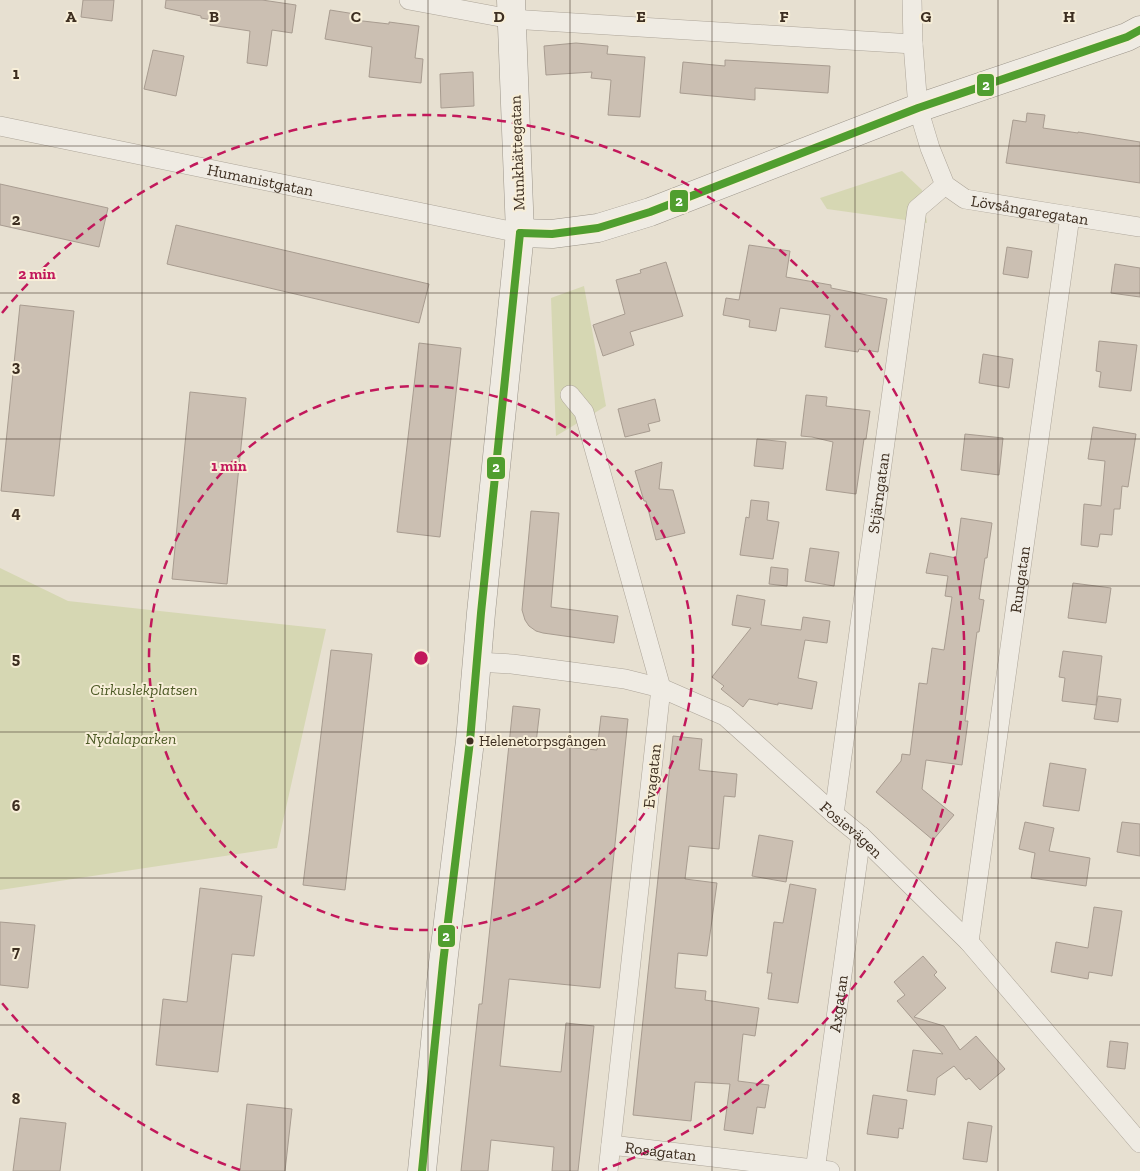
<svg xmlns="http://www.w3.org/2000/svg" width="1140" height="1171" font-family="'Zilla Slab',serif">
<style>
.green{fill:#d6d7b3}
.building{fill:#cbbfb2;stroke:#a89c90}
.lines{fill:none;stroke-linecap:round;stroke-linejoin:round}
.street-casing{stroke:#ada599;stroke-width:20}
.secondary-casing{stroke:#9c958a;stroke-width:29}
.street{stroke:#efebe3;stroke-width:19}
.secondary{stroke:#efebe3;stroke-width:28}
.bus-1-casing{stroke:#f7eed8;stroke-width:11}
.bus-1{stroke:#509e2f;stroke-width:8}
.grid{fill:none;stroke:#3d2e20;stroke-width:1;stroke-opacity:0.55}
.ring{fill:none;stroke:#c2185b;stroke-width:2.5;stroke-dasharray:9 6}
.bus-dot{fill:#3d2e20;stroke:#f7eed8;stroke-width:2}
.labels{text-anchor:middle;dominant-baseline:central;stroke-width:4;stroke-linejoin:round;paint-order:stroke}
.bus-label{font-size:15px;fill:#3d2e20;stroke:#f7eed8;text-anchor:start}
.street-label{font-size:16px;fill:#3d2e20;stroke:#f7eed8}
.park-label{font-size:16px;font-style:italic;fill:#4d5a26;stroke:#f7eed8}
.grid-label{font-size:16px;text-anchor:middle;font-weight:bold;fill:#3d2e20;stroke:#f7eed8;stroke-width:4;stroke-linejoin:round;paint-order:stroke}
.centre{fill:#c2185b;stroke:#f7eed8;stroke-width:2.5}
.ring-label{font-size:15px;text-anchor:middle;font-weight:bold;fill:#c2185b;stroke:#f7eed8;stroke-width:4;stroke-linejoin:round;paint-order:stroke}
.line-badge{stroke:#f7eed8;stroke-width:2}
.badge-label{font-size:14px;text-anchor:middle;font-weight:bold;fill:#fff}
</style>
<rect width="100%" height="100%" fill="#e7e0d1"/>
<g class="green">
<path d="M 902,171 L 922,190 L 927,223 L 827,209 L 820,198 Z"/>
<path d="M 584,286 L 606,406 L 556,436 L 551,298 Z"/>
<path d="M 0,568 L 68,601 L 326,629 L 277,848 L 0,890 Z"/>
</g>
<g class="building">
<path d="M 83,0 L 114,0 L 112,21 L 81,17 Z"/>
<path d="M 166,0 L 262,0 L 296,5 L 292,33 L 272,30 L 267,66 L 247,63 L 250,31 L 210,25 L 212,20 L 201,18 L 201,16 L 165,8 Z"/>
<path d="M 330,10 L 355,14 L 354,20 L 389,24 L 389,22 L 419,26 L 415,58 L 423,59 L 421,83 L 369,77 L 372,47 L 325,39 Z"/>
<path d="M 576,43 L 608,46 L 607,54 L 645,57 L 640,117 L 608,115 L 611,80 L 591,78 L 592,72 L 546,75 L 544,46 Z"/>
<path d="M 153,50 L 184,56 L 176,96 L 144,89 Z"/>
<path d="M 725,60 L 830,66 L 828,93 L 755,88 L 755,100 L 680,93 L 683,62 L 725,66 Z"/>
<path d="M 473,72 L 474,106 L 441,108 L 440,74 Z"/>
<path d="M 1027,113 L 1045,115 L 1043,128 L 1078,133 L 1078,132 L 1140,142 L 1140,183 L 1006,163 L 1013,120 L 1026,122 Z"/>
<path d="M 0,184 L 108,208 L 99,247 L 0,225 Z"/>
<path d="M 176,225 L 429,284 L 419,323 L 167,264 Z"/>
<path d="M 749,245 L 790,251 L 786,277 L 831,285 L 831,288 L 887,299 L 878,352 L 859,349 L 858,352 L 825,347 L 830,315 L 780,308 L 776,331 L 749,327 L 750,320 L 723,315 L 726,298 L 739,300 Z"/>
<path d="M 1007,247 L 1032,251 L 1028,278 L 1003,274 Z"/>
<path d="M 666,262 L 683,316 L 630,332 L 634,345 L 603,356 L 593,325 L 625,314 L 616,280 L 641,273 L 640,270 Z"/>
<path d="M 1115,264 L 1140,268 L 1140,297 L 1111,293 Z"/>
<path d="M 20,305 L 74,311 L 54,496 L 1,491 Z"/>
<path d="M 1099,341 L 1137,345 L 1131,391 L 1099,387 L 1101,372 L 1096,371 Z"/>
<path d="M 419,343 L 461,348 L 440,537 L 397,532 Z"/>
<path d="M 983,354 L 1013,359 L 1009,388 L 979,383 Z"/>
<path d="M 190,392 L 246,398 L 227,584 L 172,579 Z"/>
<path d="M 806,395 L 827,397 L 826,406 L 870,411 L 866,439 L 864,439 L 856,494 L 826,490 L 833,442 L 812,437 L 801,436 Z"/>
<path d="M 655,399 L 660,421 L 648,424 L 650,431 L 625,437 L 618,409 Z"/>
<path d="M 1093,427 L 1136,434 L 1128,487 L 1122,486 L 1120,509 L 1114,509 L 1112,535 L 1100,534 L 1098,547 L 1081,545 L 1084,504 L 1101,506 L 1105,461 L 1088,459 Z"/>
<path d="M 965,434 L 1003,438 L 999,475 L 961,470 Z"/>
<path d="M 757,439 L 786,442 L 783,469 L 754,466 Z"/>
<path d="M 662,462 L 659,489 L 673,490 L 685,533 L 656,540 L 646,501 L 644,501 L 635,471 Z"/>
<path d="M 751,500 L 769,502 L 767,520 L 779,522 L 773,559 L 740,555 L 746,517 L 749,518 Z"/>
<path d="M 531,511 L 559,513 L 551,607 L 618,616 L 614,643 L 543,633 L 536,631 L 529,626 L 525,620 L 522,610 Z"/>
<path d="M 961,518 L 992,523 L 987,558 L 985,558 L 979,599 L 984,600 L 979,632 L 977,632 L 965,721 L 968,721 L 962,765 L 926,760 L 922,789 L 954,815 L 933,840 L 876,792 L 901,761 L 902,754 L 910,755 L 919,683 L 927,684 L 932,648 L 944,650 L 952,597 L 945,596 L 948,576 L 926,573 L 930,553 L 956,558 Z"/>
<path d="M 810,548 L 839,552 L 834,586 L 805,581 Z"/>
<path d="M 771,567 L 788,569 L 787,586 L 769,584 Z"/>
<path d="M 1073,583 L 1111,588 L 1106,623 L 1068,618 Z"/>
<path d="M 737,595 L 765,600 L 761,625 L 801,630 L 803,617 L 830,621 L 827,643 L 805,640 L 798,678 L 817,682 L 812,709 L 778,703 L 778,705 L 749,699 L 743,707 L 721,689 L 724,686 L 712,677 L 751,628 L 732,625 Z"/>
<path d="M 331,650 L 372,654 L 345,890 L 303,885 Z"/>
<path d="M 1063,651 L 1102,656 L 1096,705 L 1062,701 L 1065,678 L 1059,677 Z"/>
<path d="M 1098,696 L 1121,699 L 1118,722 L 1094,719 Z"/>
<path d="M 513,706 L 540,709 L 536,743 L 566,747 L 597,750 L 601,716 L 628,719 L 600,988 L 509,979 L 500,1066 L 561,1072 L 566,1023 L 594,1026 L 578,1171 L 552,1171 L 554,1147 L 491,1140 L 488,1171 L 461,1171 L 479,1004 L 482,1004 Z"/>
<path d="M 673,736 L 702,739 L 699,770 L 737,774 L 735,797 L 724,796 L 719,849 L 689,846 L 685,879 L 717,883 L 707,956 L 678,953 L 675,988 L 706,991 L 705,1000 L 759,1008 L 755,1036 L 743,1034 L 738,1081 L 769,1085 L 765,1108 L 757,1107 L 753,1134 L 724,1130 L 730,1084 L 695,1082 L 691,1121 L 633,1115 Z"/>
<path d="M 1050,763 L 1086,769 L 1079,811 L 1043,806 Z"/>
<path d="M 1025,822 L 1054,828 L 1049,851 L 1090,858 L 1086,886 L 1031,878 L 1035,853 L 1019,849 Z"/>
<path d="M 1122,822 L 1140,824 L 1140,856 L 1117,852 Z"/>
<path d="M 759,835 L 793,841 L 786,882 L 752,876 Z"/>
<path d="M 790,884 L 816,889 L 798,1003 L 768,999 L 772,973 L 767,973 L 774,922 L 783,923 Z"/>
<path d="M 200,888 L 262,896 L 254,956 L 232,954 L 218,1072 L 156,1065 L 163,999 L 187,1002 Z"/>
<path d="M 1094,907 L 1122,911 L 1112,976 L 1089,972 L 1088,979 L 1051,972 L 1056,942 L 1088,948 Z"/>
<path d="M 0,922 L 35,925 L 28,988 L 0,985 Z"/>
<path d="M 923,956 L 937,972 L 934,975 L 946,988 L 914,1017 L 944,1026 L 960,1050 L 976,1036 L 1005,1069 L 980,1090 L 969,1078 L 966,1080 L 954,1066 L 937,1078 L 935,1095 L 907,1091 L 913,1050 L 943,1054 L 897,1001 L 905,995 L 894,982 Z"/>
<path d="M 1110,1041 L 1128,1043 L 1125,1069 L 1107,1067 Z"/>
<path d="M 873,1095 L 907,1100 L 903,1129 L 899,1128 L 898,1138 L 867,1134 Z"/>
<path d="M 247,1104 L 292,1109 L 285,1171 L 240,1171 Z"/>
<path d="M 20,1118 L 66,1123 L 60,1171 L 13,1171 Z"/>
<path d="M 968,1122 L 992,1126 L 987,1162 L 963,1159 Z"/>
</g>
<g class="lines">
<g class="street-casing">
<g id="street">
<path d="M 409,0 L 511,19 L 913,44"/>
<path id="s1" d="M 912,0 L 913,44 L 918,108 L 930,148 L 945,185 L 965,199 L 1070,216 L 1140,227"/>
<path id="s2" d="M 0,126 L 520,233"/>
<path d="M 570,395 L 584,412 L 661,688 L 608,1171"/>
<path id="s3" d="M 477,662 L 512,664 L 625,679 L 661,688 L 725,716 L 834,814 L 861,836 L 969,942 L 1140,1143"/>
<path id="s4" d="M 834,814 L 917,209 L 945,185"/>
<path id="s5" d="M 969,942 L 1070,216"/>
<path id="s6" d="M 611,1145 L 830,1171"/>
<path id="s7" d="M 815,1171 L 861,836"/>
</g>
</g>
<g class="secondary-casing">
<g id="secondary">
<path d="M 520,233 L 552,234 L 598,228 L 650,212 L 918,108 L 1127,37 L 1140,30"/>
<path d="M 422,1171 L 443,963 L 470,741 L 481,613 L 520,233 L 511,0"/>
</g>
</g>
<use href="#street" class="street"/>
<use href="#secondary" class="secondary"/>
<g class="bus-1-casing">
<g id="bus-1">
<path d="M 520,233 L 552,234 L 598,228 L 650,212 L 918,108 L 1127,37 L 1140,30"/>
<path d="M 422,1171 L 443,963 L 470,741 L 481,613 L 520,233"/>
</g>
</g>
<use href="#bus-1" class="bus-1"/>
</g>
<path class="grid" d="M 142,0 L 142,1171M 285,0 L 285,1171M 428,0 L 428,1171M 570,0 L 570,1171M 712,0 L 712,1171M 855,0 L 855,1171M 998,0 L 998,1171M 0,146 L 1140,146M 0,293 L 1140,293M 0,439 L 1140,439M 0,586 L 1140,586M 0,732 L 1140,732M 0,878 L 1140,878M 0,1025 L 1140,1025"/>
<g class="ring">
<circle cx="421" cy="658" r="272"/>
<path d="M240 1170A543 543 0 0 1 2 1003M2 313A543 543 0 1 1 602 1170"/>
</g>
<circle class="bus-dot" cx="470" cy="741" r="4.5"/>
<g class="labels">
<g class="bus-label">
<text x="479" y="741">Helenetorpsgången</text>
</g>
<g class="street-label">
<text transform="translate(517 153) rotate(-92)">Munkhättegatan</text>
<text stroke="none"><textPath href="#s2" startOffset="266">Humanistgatan</textPath></text>
<text stroke="none"><textPath href="#s1" startOffset="280">Lövsångaregatan</textPath></text>
<text stroke="none"><textPath href="#s4" startOffset="324">Stjärngatan</textPath></text>
<text stroke="none"><textPath href="#s5" startOffset="366">Rungatan</textPath></text>
<text transform="translate(652 776) rotate(-84)">Evagatan</text>
<text stroke="none"><textPath href="#s3" startOffset="426">Fosievägen</textPath></text>
<text stroke="none"><textPath href="#s7" startOffset="169">Axgatan</textPath></text>
<text stroke="none"><textPath href="#s6" startOffset="50">Rosagatan</textPath></text>
</g>
<g class="park-label">
<text x="144" y="689">Cirkuslekplatsen</text>
<text x="131" y="738">Nydalaparken</text>
</g>
</g>
<g class="grid-label">
<text x="71" y="22">A</text>
<text x="214" y="22">B</text>
<text x="356" y="22">C</text>
<text x="499" y="22">D</text>
<text x="641" y="22">E</text>
<text x="784" y="22">F</text>
<text x="926" y="22">G</text>
<text x="1069" y="22">H</text>
<text x="16" y="79">1</text>
<text x="16" y="225">2</text>
<text x="16" y="372">3</text>
<text x="16" y="518">4</text>
<text x="16" y="664">5</text>
<text x="16" y="811">6</text>
<text x="16" y="957">7</text>
<text x="16" y="1104">8</text>
</g>
<circle cx="421" cy="658" r="8" class="centre"/>
<g class="ring-label">
<text x="37" y="279">2 min</text>
<text x="229" y="471">1 min</text>
</g>
<g class="line-badge">
<rect x="976" y="73" width="19" height="24" rx="5" fill="#509e2f"/>
<rect x="669" y="189" width="20" height="24" rx="5" fill="#509e2f"/>
<rect x="486" y="456" width="20" height="24" rx="5" fill="#509e2f"/>
<rect x="437" y="924" width="19" height="24" rx="5" fill="#509e2f"/>
</g>
<g class="badge-label">
<text x="986" y="90">2</text>
<text x="679" y="206">2</text>
<text x="496" y="472">2</text>
<text x="446" y="941">2</text>
</g>
</svg>
